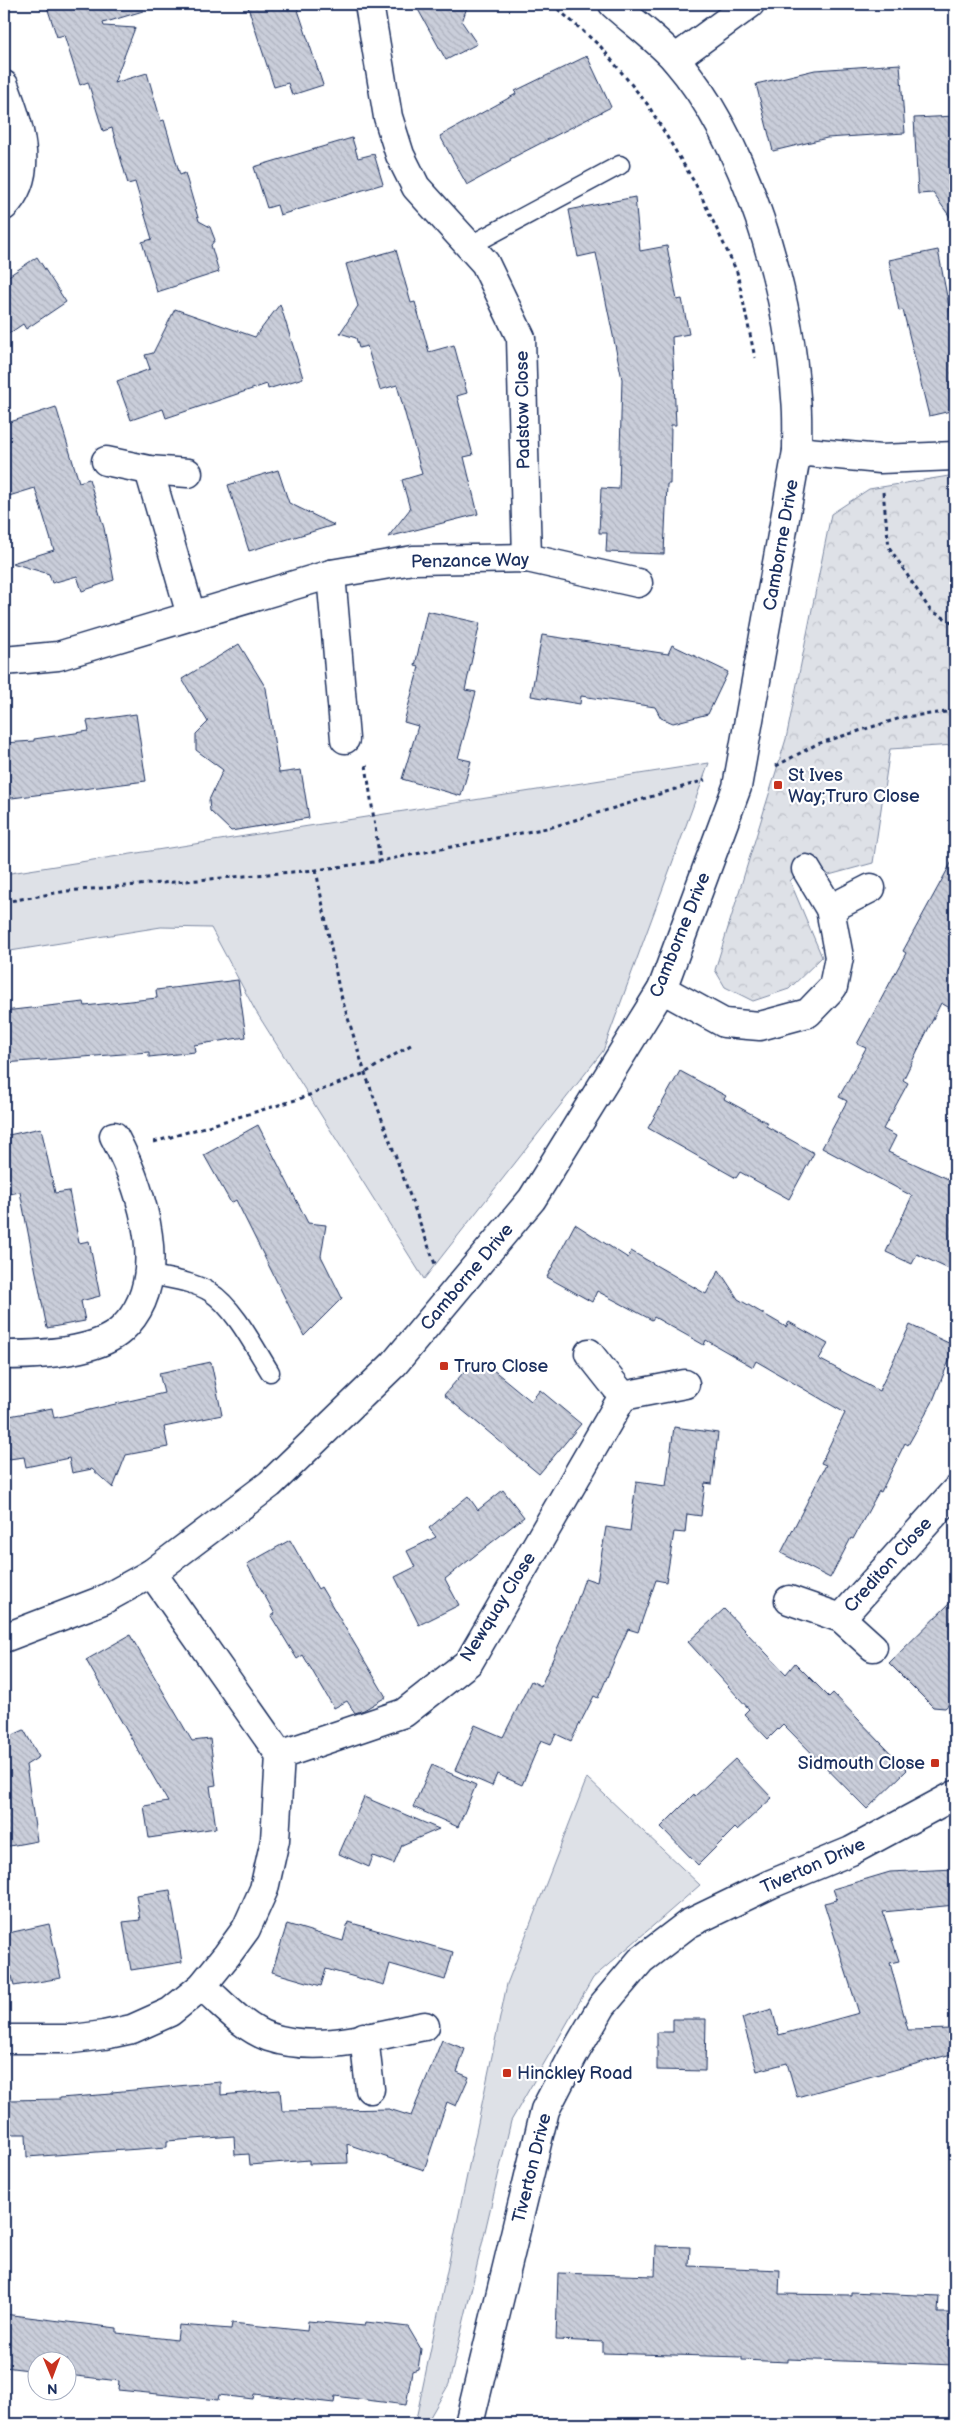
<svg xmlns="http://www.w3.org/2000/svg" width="959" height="2428" font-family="'Balsamiq Sans',sans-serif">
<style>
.green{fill:#dee1e7;stroke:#7c88a2}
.park{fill:url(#park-crowns);stroke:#7c88a2}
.building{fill:url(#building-back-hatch);stroke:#1b2f5e}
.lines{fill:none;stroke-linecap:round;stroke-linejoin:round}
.service-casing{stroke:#1b2f5e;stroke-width:21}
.minor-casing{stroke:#1b2f5e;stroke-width:31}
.path{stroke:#1b2f5e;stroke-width:3;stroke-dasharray:4 4;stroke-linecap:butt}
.service{stroke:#fff;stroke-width:18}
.minor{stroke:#fff;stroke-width:28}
.poi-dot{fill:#c8321e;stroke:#fff;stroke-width:2}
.labels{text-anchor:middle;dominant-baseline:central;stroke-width:4.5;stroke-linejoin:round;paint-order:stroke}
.street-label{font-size:18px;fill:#1b2f5e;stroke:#fff}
.poi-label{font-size:18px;fill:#1b2f5e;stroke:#fff;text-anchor:start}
</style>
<defs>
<pattern id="park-crowns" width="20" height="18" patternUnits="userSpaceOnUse" patternTransform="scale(1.25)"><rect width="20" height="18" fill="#dee1e7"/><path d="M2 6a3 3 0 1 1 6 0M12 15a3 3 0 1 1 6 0" fill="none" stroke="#bec1c9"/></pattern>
<pattern id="building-back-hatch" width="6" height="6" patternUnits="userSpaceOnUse" patternTransform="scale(1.25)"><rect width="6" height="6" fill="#caceda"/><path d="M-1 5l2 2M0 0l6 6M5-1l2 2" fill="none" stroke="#adb1be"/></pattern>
</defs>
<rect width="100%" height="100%" fill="#fff"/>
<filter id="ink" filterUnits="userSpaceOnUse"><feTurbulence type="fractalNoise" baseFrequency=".02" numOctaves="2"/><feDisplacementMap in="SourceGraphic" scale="10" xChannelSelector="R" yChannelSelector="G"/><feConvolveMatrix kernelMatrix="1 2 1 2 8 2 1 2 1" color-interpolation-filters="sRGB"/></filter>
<g filter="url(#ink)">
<g class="green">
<path d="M 709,763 L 603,1051 L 424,1279 L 255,1010 L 211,928 L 161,927 L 4,952 L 4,874 Z"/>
<path d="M 587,1778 L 700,1885 L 593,1978 L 511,2121 L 449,2384 L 426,2424 L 415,2424 L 507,1984 Z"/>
</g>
<path class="park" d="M 955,475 L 955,745 L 890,749 L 873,863 L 829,875 L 812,858 L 790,881 L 822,957 L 789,989 L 753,1001 L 725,987 L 715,970 L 786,739 L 831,514 L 869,489 Z"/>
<g class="building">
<path d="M 46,4 L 142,4 L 143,11 L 103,23 L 104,26 L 135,28 L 114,83 L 147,73 L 161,121 L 164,120 L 180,175 L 185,173 L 199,221 L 210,227 L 215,240 L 211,245 L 219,272 L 157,292 L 142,242 L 152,239 L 135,182 L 128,184 L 112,128 L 103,131 L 88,82 L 80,85 L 64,35 L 57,37 Z"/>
<path d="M 247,4 L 296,4 L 323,85 L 292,95 L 288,83 L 274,87 Z"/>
<path d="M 415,4 L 468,4 L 462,22 L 477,44 L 446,60 Z"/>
<path d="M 587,56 L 611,107 L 510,159 L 511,161 L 467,185 L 440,136 L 516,94 L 515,91 Z"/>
<path d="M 900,64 L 905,133 L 827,138 L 773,151 L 756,84 L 815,70 Z"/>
<path d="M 955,116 L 955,224 L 933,193 L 918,194 L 914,118 Z"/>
<path d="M 352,138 L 358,158 L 374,154 L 383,184 L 280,215 L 277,205 L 267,208 L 254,167 Z"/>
<path d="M 635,197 L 640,251 L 667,246 L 677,300 L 682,299 L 689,334 L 672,337 L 676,425 L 671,425 L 670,484 L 667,484 L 664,554 L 606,552 L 607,533 L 599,533 L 601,488 L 619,489 L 622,379 L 596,253 L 578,257 L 569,210 Z"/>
<path d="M 396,250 L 411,303 L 415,302 L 429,352 L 454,345 L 467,393 L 457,396 L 473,455 L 464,457 L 478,514 L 388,537 L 410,509 L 402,480 L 422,474 L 397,385 L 380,390 L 367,346 L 359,348 L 356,338 L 340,333 L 358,306 L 346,264 Z"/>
<path d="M 938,250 L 951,317 L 955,316 L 955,410 L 929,416 L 903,310 L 899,311 L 889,260 Z"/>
<path d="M 37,257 L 66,302 L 26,329 L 23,324 L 4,337 L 4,279 Z"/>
<path d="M 280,304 L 303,378 L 268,389 L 267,384 L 166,418 L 163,409 L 131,420 L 117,381 L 150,369 L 145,355 L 153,353 L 175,309 L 255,337 Z"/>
<path d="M 56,407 L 79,482 L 89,479 L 104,528 L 114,580 L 82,591 L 77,576 L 52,583 L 49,574 L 12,563 L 54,550 L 35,488 L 9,496 L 4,480 L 4,424 Z"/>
<path d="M 278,470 L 289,503 L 334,525 L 249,551 L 228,485 Z"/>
<path d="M 427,611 L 480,623 L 465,690 L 476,692 L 458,758 L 471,761 L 461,796 L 402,779 L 418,726 L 404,722 L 419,667 L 415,666 Z"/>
<path d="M 542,635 L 668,654 L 672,645 L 728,672 L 708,714 L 673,723 L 661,718 L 655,707 L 581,696 L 580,704 L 531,696 Z"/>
<path d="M 239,644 L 266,688 L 279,773 L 301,770 L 309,818 L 231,831 L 210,811 L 209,800 L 223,770 L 196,750 L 196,734 L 208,722 L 182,679 Z"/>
<path d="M 136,714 L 146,781 L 4,799 L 4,743 L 34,741 L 34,739 L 89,731 L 87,721 Z"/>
<path d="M 955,856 L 955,1011 L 941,1003 L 903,1080 L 908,1083 L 883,1129 L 896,1136 L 888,1152 L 955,1182 L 955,1272 L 917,1254 L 912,1264 L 886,1252 L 912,1196 L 822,1148 L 847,1101 L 839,1097 L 866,1048 L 857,1044 L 906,953 L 903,951 Z"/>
<path d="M 238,980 L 246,1037 L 194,1045 L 195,1052 L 149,1057 L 149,1052 L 4,1063 L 4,1011 L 84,1002 L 85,1006 L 157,998 L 156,990 Z"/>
<path d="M 680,1071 L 726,1096 L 724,1099 L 768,1123 L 766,1126 L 814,1153 L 789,1199 L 740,1172 L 736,1178 L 648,1128 Z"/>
<path d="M 258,1125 L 308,1223 L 326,1225 L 321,1256 L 342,1298 L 304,1336 L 236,1200 L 231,1203 L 204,1155 Z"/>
<path d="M 41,1128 L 55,1193 L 69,1191 L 79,1243 L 89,1241 L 100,1296 L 81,1301 L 85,1321 L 47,1328 L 20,1192 L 4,1195 L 4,1136 Z"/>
<path d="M 575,1224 L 628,1258 L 631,1251 L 706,1294 L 719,1270 L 738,1299 L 786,1327 L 789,1322 L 828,1344 L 819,1359 L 879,1391 L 910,1325 L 955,1346 L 932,1403 L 908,1445 L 905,1443 L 881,1492 L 879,1491 L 853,1539 L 851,1538 L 830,1578 L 781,1553 L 826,1465 L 821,1463 L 845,1413 L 756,1361 L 753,1367 L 706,1340 L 704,1345 L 654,1317 L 652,1320 L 597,1291 L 592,1302 L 547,1277 Z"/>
<path d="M 211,1362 L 222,1415 L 164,1427 L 168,1447 L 126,1455 L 113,1488 L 92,1469 L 72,1473 L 69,1458 L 26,1467 L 24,1457 L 9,1459 L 4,1435 L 4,1417 L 52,1408 L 54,1418 L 164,1393 L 159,1373 Z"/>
<path d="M 486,1364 L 531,1401 L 540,1390 L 581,1424 L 539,1474 L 444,1395 L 469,1366 L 478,1373 Z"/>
<path d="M 674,1427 L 718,1433 L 712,1484 L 705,1483 L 701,1516 L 687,1514 L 685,1533 L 674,1532 L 666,1582 L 656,1580 L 638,1632 L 628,1629 L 598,1698 L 594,1696 L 571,1741 L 556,1734 L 551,1744 L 541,1740 L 522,1785 L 497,1774 L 492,1786 L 455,1770 L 475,1725 L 503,1737 L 531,1681 L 541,1686 L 574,1610 L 585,1578 L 597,1582 L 606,1527 L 630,1531 L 636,1482 L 666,1486 Z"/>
<path d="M 503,1490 L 524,1517 L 445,1579 L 459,1605 L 419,1625 L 395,1577 L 415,1567 L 407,1551 L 436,1537 L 429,1528 L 468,1496 L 478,1510 Z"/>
<path d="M 290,1540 L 318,1589 L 321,1587 L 386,1697 L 364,1710 L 355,1713 L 347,1701 L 334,1708 L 303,1655 L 297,1659 L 271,1616 L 275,1614 L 247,1564 Z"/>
<path d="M 955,1598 L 955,1699 L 945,1708 L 933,1707 L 889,1663 Z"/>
<path d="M 724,1609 L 786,1674 L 795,1663 L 829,1697 L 833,1693 L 907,1770 L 867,1809 L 783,1724 L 768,1739 L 744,1714 L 749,1709 L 688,1642 Z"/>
<path d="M 130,1635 L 192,1741 L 210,1739 L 216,1785 L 210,1786 L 216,1828 L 149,1838 L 144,1806 L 168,1802 L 86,1660 Z"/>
<path d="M 24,1730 L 39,1757 L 26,1765 L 37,1841 L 4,1847 L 4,1739 Z"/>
<path d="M 735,1759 L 772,1798 L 737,1830 L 735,1828 L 698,1865 L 661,1827 L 694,1794 L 695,1796 Z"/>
<path d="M 432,1765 L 476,1785 L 458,1827 L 413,1807 Z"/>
<path d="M 364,1797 L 439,1829 L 402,1845 L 394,1864 L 373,1856 L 369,1867 L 339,1854 Z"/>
<path d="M 955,1869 L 955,1905 L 883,1912 L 899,1961 L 890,1963 L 908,2030 L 955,2029 L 955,2053 L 797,2097 L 787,2063 L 757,2071 L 742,2018 L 772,2009 L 779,2035 L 859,2013 L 824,1903 L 837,1900 L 833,1889 L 890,1872 Z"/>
<path d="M 170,1890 L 182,1962 L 131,1970 L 123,1922 L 140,1920 L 136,1895 Z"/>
<path d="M 348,1922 L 453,1952 L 445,1980 L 390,1964 L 384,1985 L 326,1969 L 321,1986 L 272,1972 L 287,1924 L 343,1941 Z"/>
<path d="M 49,1924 L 61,1978 L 14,1986 L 12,1976 L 4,1977 L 4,1934 Z"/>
<path d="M 673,2019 L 706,2019 L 705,2071 L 657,2070 L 657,2032 L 673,2032 Z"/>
<path d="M 442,2040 L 465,2049 L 457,2072 L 469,2077 L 456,2106 L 447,2102 L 424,2170 L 347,2144 L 348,2163 L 309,2164 L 309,2160 L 250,2165 L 249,2154 L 235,2155 L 234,2136 L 167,2141 L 167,2147 L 27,2157 L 26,2134 L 9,2134 L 9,2100 L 60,2099 L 60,2098 L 112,2094 L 112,2092 L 221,2082 L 221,2095 L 280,2090 L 282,2111 L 389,2109 L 411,2116 Z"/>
<path d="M 656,2246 L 690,2247 L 689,2266 L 780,2270 L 779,2294 L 851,2295 L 851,2292 L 939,2296 L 938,2313 L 955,2313 L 955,2365 L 788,2359 L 788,2362 L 742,2360 L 742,2357 L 603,2353 L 603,2342 L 556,2340 L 558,2273 L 655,2276 Z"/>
<path d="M 4,2314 L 117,2328 L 117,2333 L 177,2340 L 179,2325 L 231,2329 L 232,2323 L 307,2331 L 308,2321 L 365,2326 L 366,2322 L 408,2327 L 421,2349 L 418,2369 L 412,2371 L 406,2405 L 335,2396 L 334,2403 L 254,2394 L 253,2399 L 219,2395 L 218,2400 L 118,2390 L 119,2381 L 68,2375 L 68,2360 L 38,2360 L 38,2371 L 4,2367 Z"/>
</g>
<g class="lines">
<g class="service-casing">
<g id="service">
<path d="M 469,246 L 620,165"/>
<path d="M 148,1274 C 168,1279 192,1281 210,1292 C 234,1307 255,1348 270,1372"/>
</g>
</g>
<g class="minor-casing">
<g id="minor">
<path d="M 369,4 L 388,117 L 400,155 L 416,187 L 485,263 L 521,338 L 527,558"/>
<path d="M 675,59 L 750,4"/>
<path d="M 4,85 C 18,122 37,173 4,206"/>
<path d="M 797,451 L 880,459 L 955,456"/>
<path d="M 106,461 L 149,470 L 188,473"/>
<path d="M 149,470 L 191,615"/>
<path d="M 331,574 L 345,739"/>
<path d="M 4,661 L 58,656 L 331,574 L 413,560 L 527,558 L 638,583"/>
<path d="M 830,909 L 871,888"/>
<path d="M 662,989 L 724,1023 L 760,1026 L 808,1013 L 833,987 L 839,957 L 830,909 L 806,869"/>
<path d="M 589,1353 L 623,1396 L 685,1384"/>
<path d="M 4,1355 C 36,1355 96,1353 121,1330 C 174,1282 142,1189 114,1136"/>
<path d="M 789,1600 L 841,1618 L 873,1647"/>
<path d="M 841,1618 L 955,1491"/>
<path d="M 4,1638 L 103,1600 L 152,1573 L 270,1484 L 394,1364 L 532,1199 L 662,989 L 737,787 L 797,451 C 797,434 798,416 796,398 C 789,290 747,142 675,59 C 657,39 633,22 613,4"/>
<path d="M 280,1755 L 404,1713 L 469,1662 L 623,1396"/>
<path d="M 202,1986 C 222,2003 243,2028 269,2037 C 320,2054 375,2035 425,2026"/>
<path d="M 364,2037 L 370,2089"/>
<path d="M 4,2039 L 73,2039 L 104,2035 L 132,2029 L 170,2012 L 202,1986 L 227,1955 L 246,1929 L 264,1889 L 275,1840 L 280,1755 L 152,1573"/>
<path d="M 469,2424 L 545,2110 L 573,2056 L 602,2006 L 641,1960 L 688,1924 L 771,1884 L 851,1851 L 955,1795"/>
</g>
</g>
<g class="path">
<path d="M 552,4 L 601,47 L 648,105 L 696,185 L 737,272 L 755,358"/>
<path d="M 883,492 L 889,547 L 930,610 L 955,624"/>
<path d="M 366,765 L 380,861"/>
<path d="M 776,766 L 817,744 L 904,717 L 955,711"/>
<path d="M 316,870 L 339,989 L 365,1073 L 435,1264"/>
<path d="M 4,902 L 67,891 L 316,870 L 380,861 L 552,827 L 705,780"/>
<path d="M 154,1142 L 299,1099 L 365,1073 L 414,1043"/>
</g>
<use href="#service" class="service"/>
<use href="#minor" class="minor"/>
</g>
</g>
<g class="poi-dot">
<rect x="773" y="780" width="10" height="10" rx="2.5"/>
<rect x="439" y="1361" width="10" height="10" rx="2.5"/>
<rect x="930" y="1758" width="10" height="10" rx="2.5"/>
<rect x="502" y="2068" width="10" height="10" rx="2.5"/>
</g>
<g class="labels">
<g class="street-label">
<text transform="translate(523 410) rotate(-91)">Padstow Close</text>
<text transform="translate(781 545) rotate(-80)">Camborne Drive</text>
<text transform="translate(470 561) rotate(-1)">Penzance Way</text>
<text transform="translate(680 935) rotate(-68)">Camborne Drive</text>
<text transform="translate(467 1277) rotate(-50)">Camborne Drive</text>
<text transform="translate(888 1565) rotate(-48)">Crediton Close</text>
<text transform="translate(498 1607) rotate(-58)">Newquay Close</text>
<text transform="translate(813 1866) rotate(-24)">Tiverton Drive</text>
<text transform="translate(532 2168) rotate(-76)">Tiverton Drive</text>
</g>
<g class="poi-label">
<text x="788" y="775">St Ives<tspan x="788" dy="21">Way;Truro Close</tspan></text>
<text x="454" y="1366">Truro Close</text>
<text x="925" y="1763" text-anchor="end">Sidmouth Close</text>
<text x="517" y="2073">Hinckley Road</text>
</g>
</g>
<rect width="959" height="2428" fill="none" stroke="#fff" stroke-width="20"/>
<rect x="10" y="10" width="939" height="2408" fill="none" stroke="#1b2f5e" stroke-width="2" filter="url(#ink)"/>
<g transform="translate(52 2376) rotate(179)"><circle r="24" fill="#ffffff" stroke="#a4acbf"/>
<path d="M0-4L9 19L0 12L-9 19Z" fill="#c8321e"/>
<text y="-8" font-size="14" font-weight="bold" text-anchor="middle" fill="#1b2f5e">N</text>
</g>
</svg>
